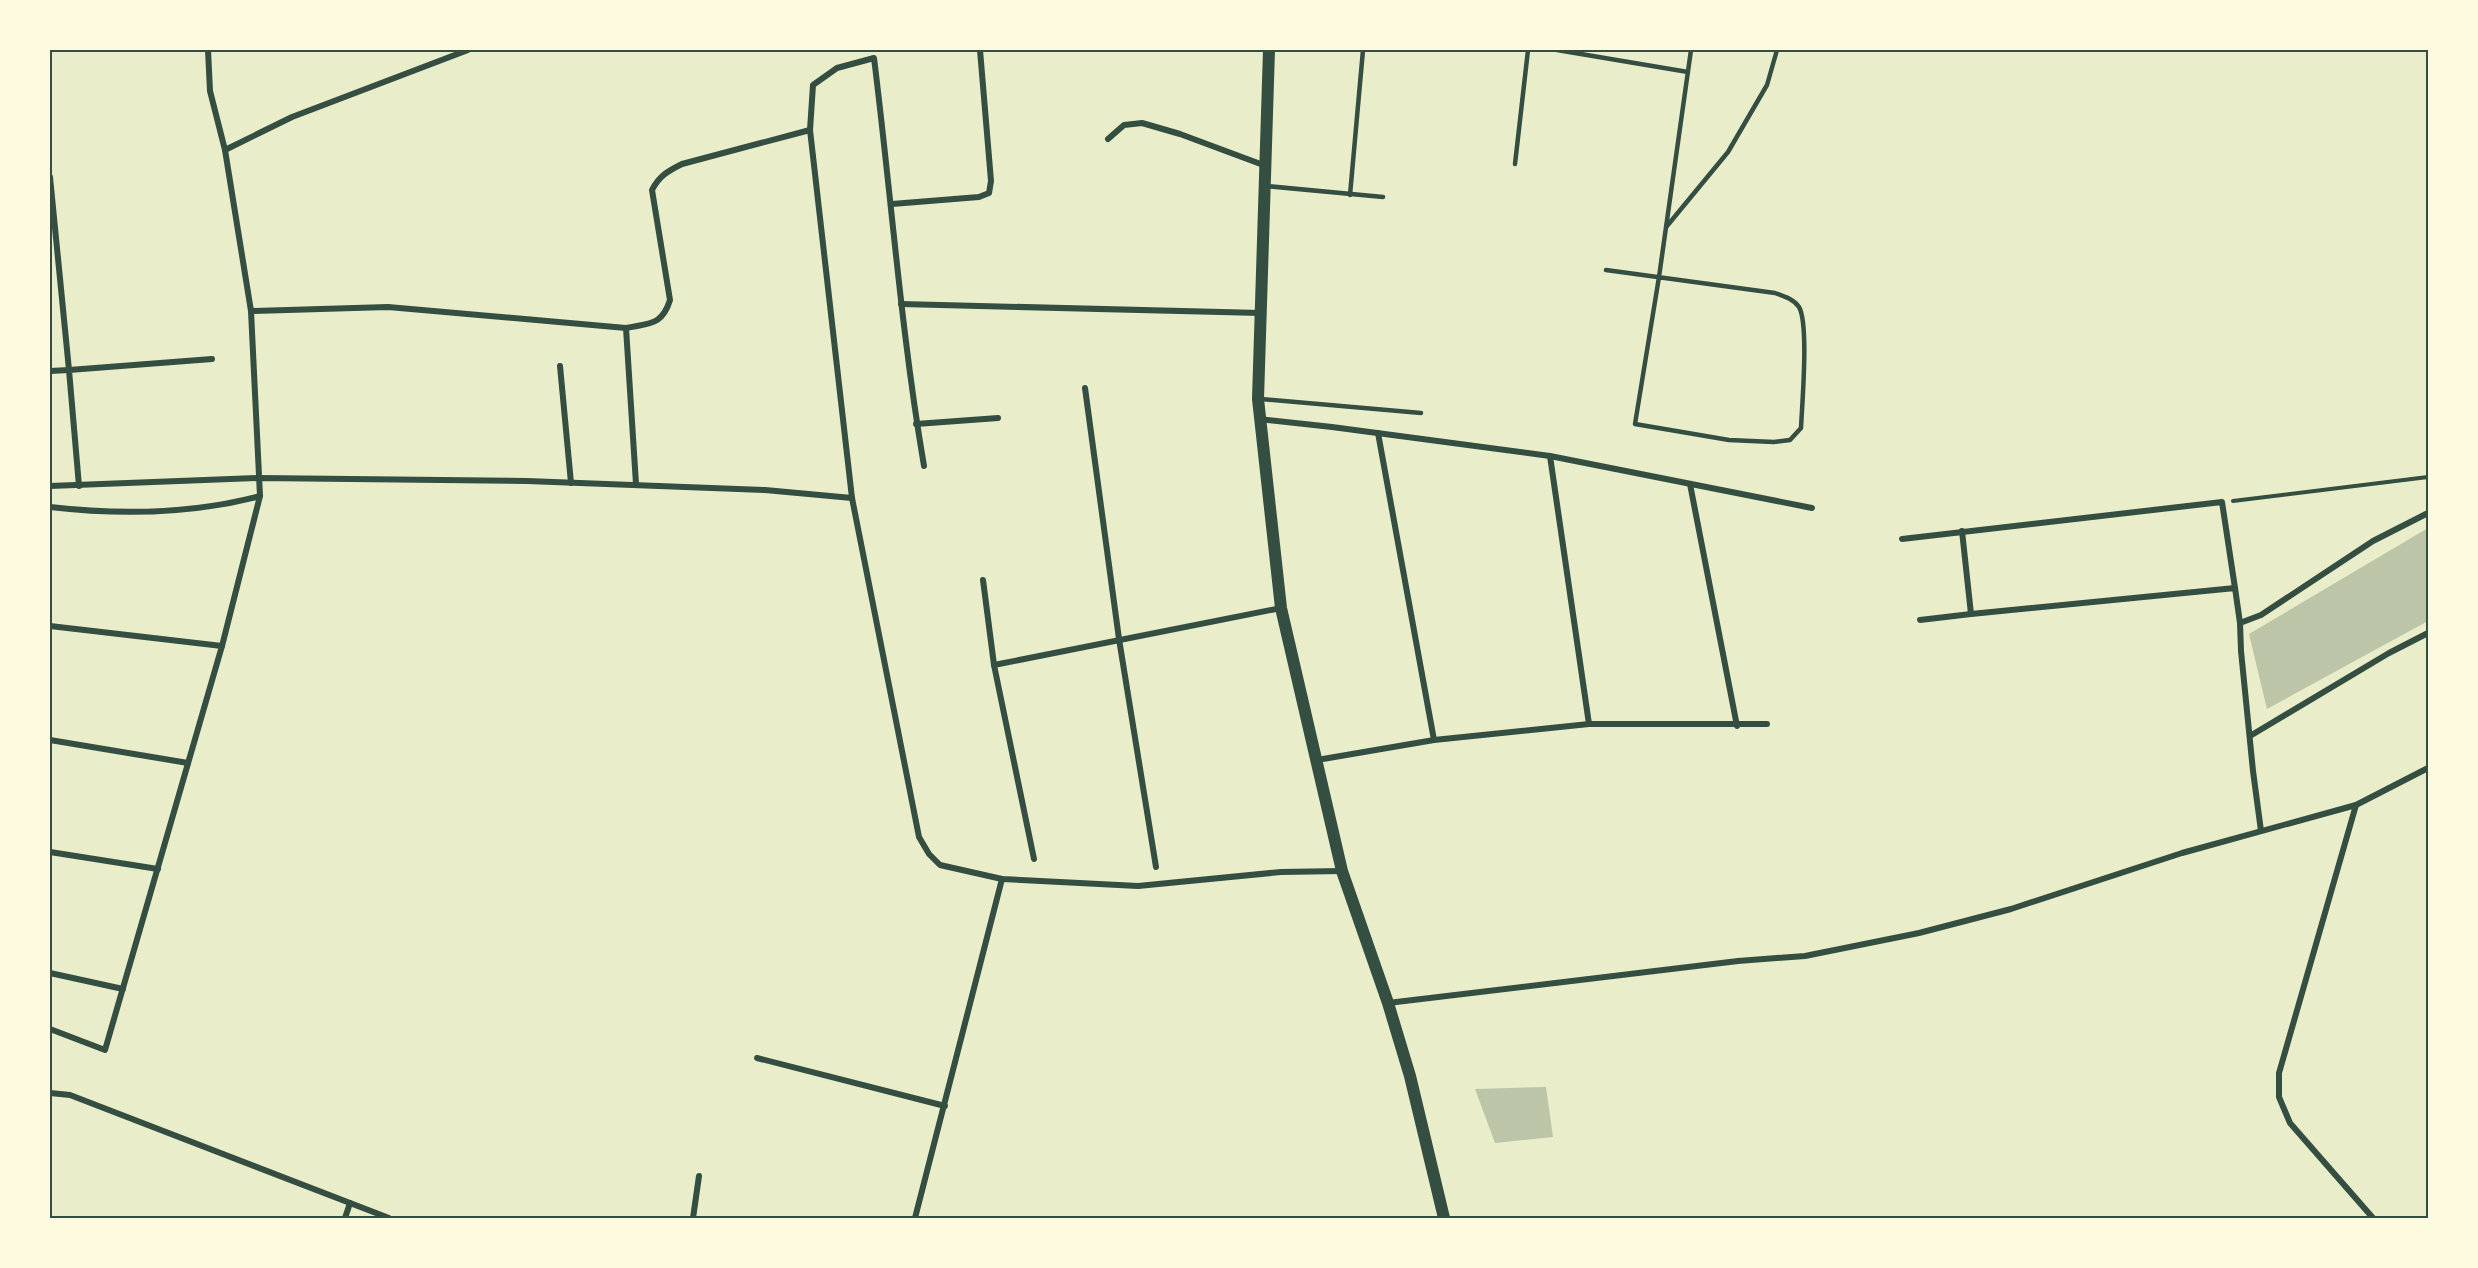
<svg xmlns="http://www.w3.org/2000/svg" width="2478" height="1268" font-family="'Source Sans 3',sans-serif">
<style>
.building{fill:#bcc5a7}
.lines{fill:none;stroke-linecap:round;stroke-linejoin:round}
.path{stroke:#344e41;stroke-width:4}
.service{stroke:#344e41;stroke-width:4.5}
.minor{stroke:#344e41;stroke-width:6}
.secondary{stroke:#344e41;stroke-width:12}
.neatline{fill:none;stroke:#344e41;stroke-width:2}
</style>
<rect width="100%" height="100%" fill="#e9edc9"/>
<g class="building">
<path d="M 2428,528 L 2428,621 L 2267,709 L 2249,634 Z"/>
<path d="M 1546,1087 L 1553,1137 L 1495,1143 L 1475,1089 Z"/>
</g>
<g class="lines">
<path class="path" d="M 2233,501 L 2428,477"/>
<g class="service">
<path d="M 1557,50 L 1688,72"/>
<path d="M 1515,164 L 1528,50"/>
<path d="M 1266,186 L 1383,197"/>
<path d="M 1350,195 L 1363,50"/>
<path d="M 1667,226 L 1728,152 L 1767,85 L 1777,50"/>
<path d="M 1606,270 L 1775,293 C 1783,296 1794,299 1799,307 C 1809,324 1802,405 1801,428 L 1790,440 L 1774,442 L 1729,440 L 1635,424 L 1659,277 L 1691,50"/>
<path d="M 1261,399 L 1421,413"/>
</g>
<g class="minor">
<path d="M 1108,139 L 1124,125 L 1142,123 L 1180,134 L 1266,166"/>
<path d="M 225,150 L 292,117 L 468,50"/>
<path d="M 50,177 L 69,370 L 50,371"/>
<path d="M 892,204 L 979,197 L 989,193 L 991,181 L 980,50"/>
<path d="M 901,304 L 1261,313"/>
<path d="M 251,311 L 388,307 L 626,328 C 649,323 662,326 670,300 L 652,190 C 659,176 668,171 682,164 L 810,130"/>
<path d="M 626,328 L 636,484"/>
<path d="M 560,366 L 571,483"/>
<path d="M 1085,388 L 1119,639 L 1156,867"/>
<path d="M 1259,419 L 1332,427 L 1550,456 L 1812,508"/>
<path d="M 916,424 L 998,418"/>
<path d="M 1378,433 L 1434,740"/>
<path d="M 1550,456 L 1589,724"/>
<path d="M 924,466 C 901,331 891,194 874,58 L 837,68 L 813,85 L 810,130 L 852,498 L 919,837 L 929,854 L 940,865 L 1002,879 L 1138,886 L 1281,872 L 1342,871"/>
<path d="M 1690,484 L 1737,726"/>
<path d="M 50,486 L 259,478 L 527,481 L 765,490 L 852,498"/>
<path d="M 79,486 L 69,370 L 212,359"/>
<path d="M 50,507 C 119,515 192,514 260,496"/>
<path d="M 1962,531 L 1971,614 L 2235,588 L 2240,623"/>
<path d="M 1902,539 L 2222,502 L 2235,588"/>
<path d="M 983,580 L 994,665"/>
<path d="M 1920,620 L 1971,614"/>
<path d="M 50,626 L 222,646"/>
<path d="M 2250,736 L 2389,653 L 2428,633"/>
<path d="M 50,740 L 188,763"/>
<path d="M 1317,760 L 1434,740 L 1589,724 L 1767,724"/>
<path d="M 2356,805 L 2279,1073 L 2279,1097 L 2290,1123 L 2373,1218"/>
<path d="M 2261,831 L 2253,771 L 2241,651 L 2240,623 L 2261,615 L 2373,541 L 2428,513"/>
<path d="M 50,852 L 158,869"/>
<path d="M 1034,859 L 994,665 L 1281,608"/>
<path d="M 50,973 L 123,989"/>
<path d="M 1388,1003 L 1738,961 L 1805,956 L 1919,933 L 2011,909 L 2182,853 L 2356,805 L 2428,768"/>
<path d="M 50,1029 L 105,1050 L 222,646 L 260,496 L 251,311 L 225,150 L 210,91 L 208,50"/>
<path d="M 757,1058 L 945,1106"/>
<path d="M 50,1093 L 70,1095 L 389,1218"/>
<path d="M 345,1218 L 350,1203"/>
<path d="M 693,1218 L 699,1176"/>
<path d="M 915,1218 L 1002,879"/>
</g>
<path class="secondary" d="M 1269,50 L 1258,399 L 1281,608 L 1342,871 L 1388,1003 L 1410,1076 L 1444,1218"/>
</g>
<rect width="2478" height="1268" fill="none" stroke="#fefae0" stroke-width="102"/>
<rect x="51" y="51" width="2376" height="1166" class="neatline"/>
</svg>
